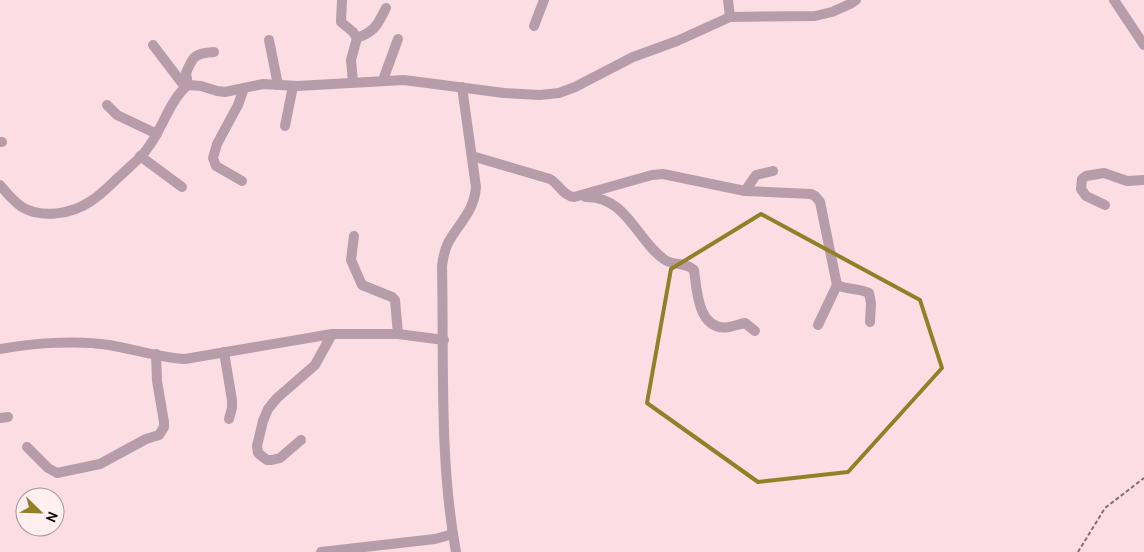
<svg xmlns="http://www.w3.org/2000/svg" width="1144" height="552" font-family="Cabin,sans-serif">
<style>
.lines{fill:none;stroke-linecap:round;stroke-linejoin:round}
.path{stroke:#826d71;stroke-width:2;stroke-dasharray:4 2.5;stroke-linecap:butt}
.minor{stroke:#b79daa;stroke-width:10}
.marked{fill:none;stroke:#918027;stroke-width:4;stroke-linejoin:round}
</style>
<rect width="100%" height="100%" fill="#fcdde3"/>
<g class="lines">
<path class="path" d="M 1078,552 L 1105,508 L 1144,478"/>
<g class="minor">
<path d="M 342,0 L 341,22 L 353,32 L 357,38 L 351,60 L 353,82"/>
<path d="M 728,0 L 730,17"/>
<path d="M 1114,0 L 1144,45"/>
<path d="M 534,26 L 544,0"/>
<path d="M 357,38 C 376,31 377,25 386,8"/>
<path d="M 269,40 L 278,85"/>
<path d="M 153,45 L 185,87"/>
<path d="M 383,80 L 398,39"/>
<path d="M 188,85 L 186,73 C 193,56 195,53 214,52"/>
<path d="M 107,105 L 117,115 L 157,134"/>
<path d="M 285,126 L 293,86"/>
<path d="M 0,142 L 2,142"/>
<path d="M 140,156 L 182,187"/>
<path d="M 472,156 L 550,179 C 559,184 563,196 574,197 L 652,175 L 663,174 L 745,191 L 811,194 L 815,196 L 820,202 L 837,285 C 847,290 859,288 869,293 L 871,303 L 870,322"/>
<path d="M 242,181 L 216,166 L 213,158 L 217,144 L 238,105 L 244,88"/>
<path d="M 0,185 C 7,193 13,201 22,207 C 42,219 72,214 91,201 C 102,194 111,184 120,176 C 129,167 140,159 147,149 C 162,130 170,99 188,85 L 201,86 L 217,91 L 225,92 L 263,84 L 297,86 L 404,80 L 504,93 L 540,95 L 559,93 L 575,87 L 633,57 L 677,41 L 730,17 L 815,16 L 832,12 L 850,4 L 856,0"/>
<path d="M 745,191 L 756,175 L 773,171"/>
<path d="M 585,197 C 627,196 636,240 665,260 C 674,266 686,262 694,270 C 697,291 698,332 729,327 C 734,326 740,324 745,323 L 755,331"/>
<path d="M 1105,205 L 1086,196 L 1081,189 L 1082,179 L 1086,176 L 1104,173 L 1127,181 L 1144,180"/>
<path d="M 354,236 L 351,260 L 362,285 L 392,297 L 395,300 L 398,334"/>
<path d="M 818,325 L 837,285"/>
<path d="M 0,349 C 32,343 77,340 109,345 C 134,349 159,358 185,359 L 332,334 L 398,334 L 444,340"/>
<path d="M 224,352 L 232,400 L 232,408 L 229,419"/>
<path d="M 0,418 L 8,417"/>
<path d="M 301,440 L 280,458 L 272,460 L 267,460 L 263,457 L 258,453 L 257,446 L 263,421 L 268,409 L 277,398 L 315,365 L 332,334"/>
<path d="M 27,447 L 48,468 L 57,473 L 100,464 L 146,439 L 159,435 L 164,427 L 164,422 L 157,381 L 156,354"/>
<path d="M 321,552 L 435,539 L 453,534"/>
<path d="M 456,552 C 439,461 444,359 442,266 C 443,258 444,251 448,243 C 459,223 474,212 476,187 L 462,87"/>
</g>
</g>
<path class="marked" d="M 761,214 L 920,300 L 942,368 L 848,472 L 758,482 L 647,403 L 671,269 Z"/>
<g transform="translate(40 512) rotate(113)"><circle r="24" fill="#ffeff1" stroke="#a39597"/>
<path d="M0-4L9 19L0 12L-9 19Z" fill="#918027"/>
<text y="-8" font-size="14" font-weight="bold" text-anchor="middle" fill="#190d10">N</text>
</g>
</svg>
